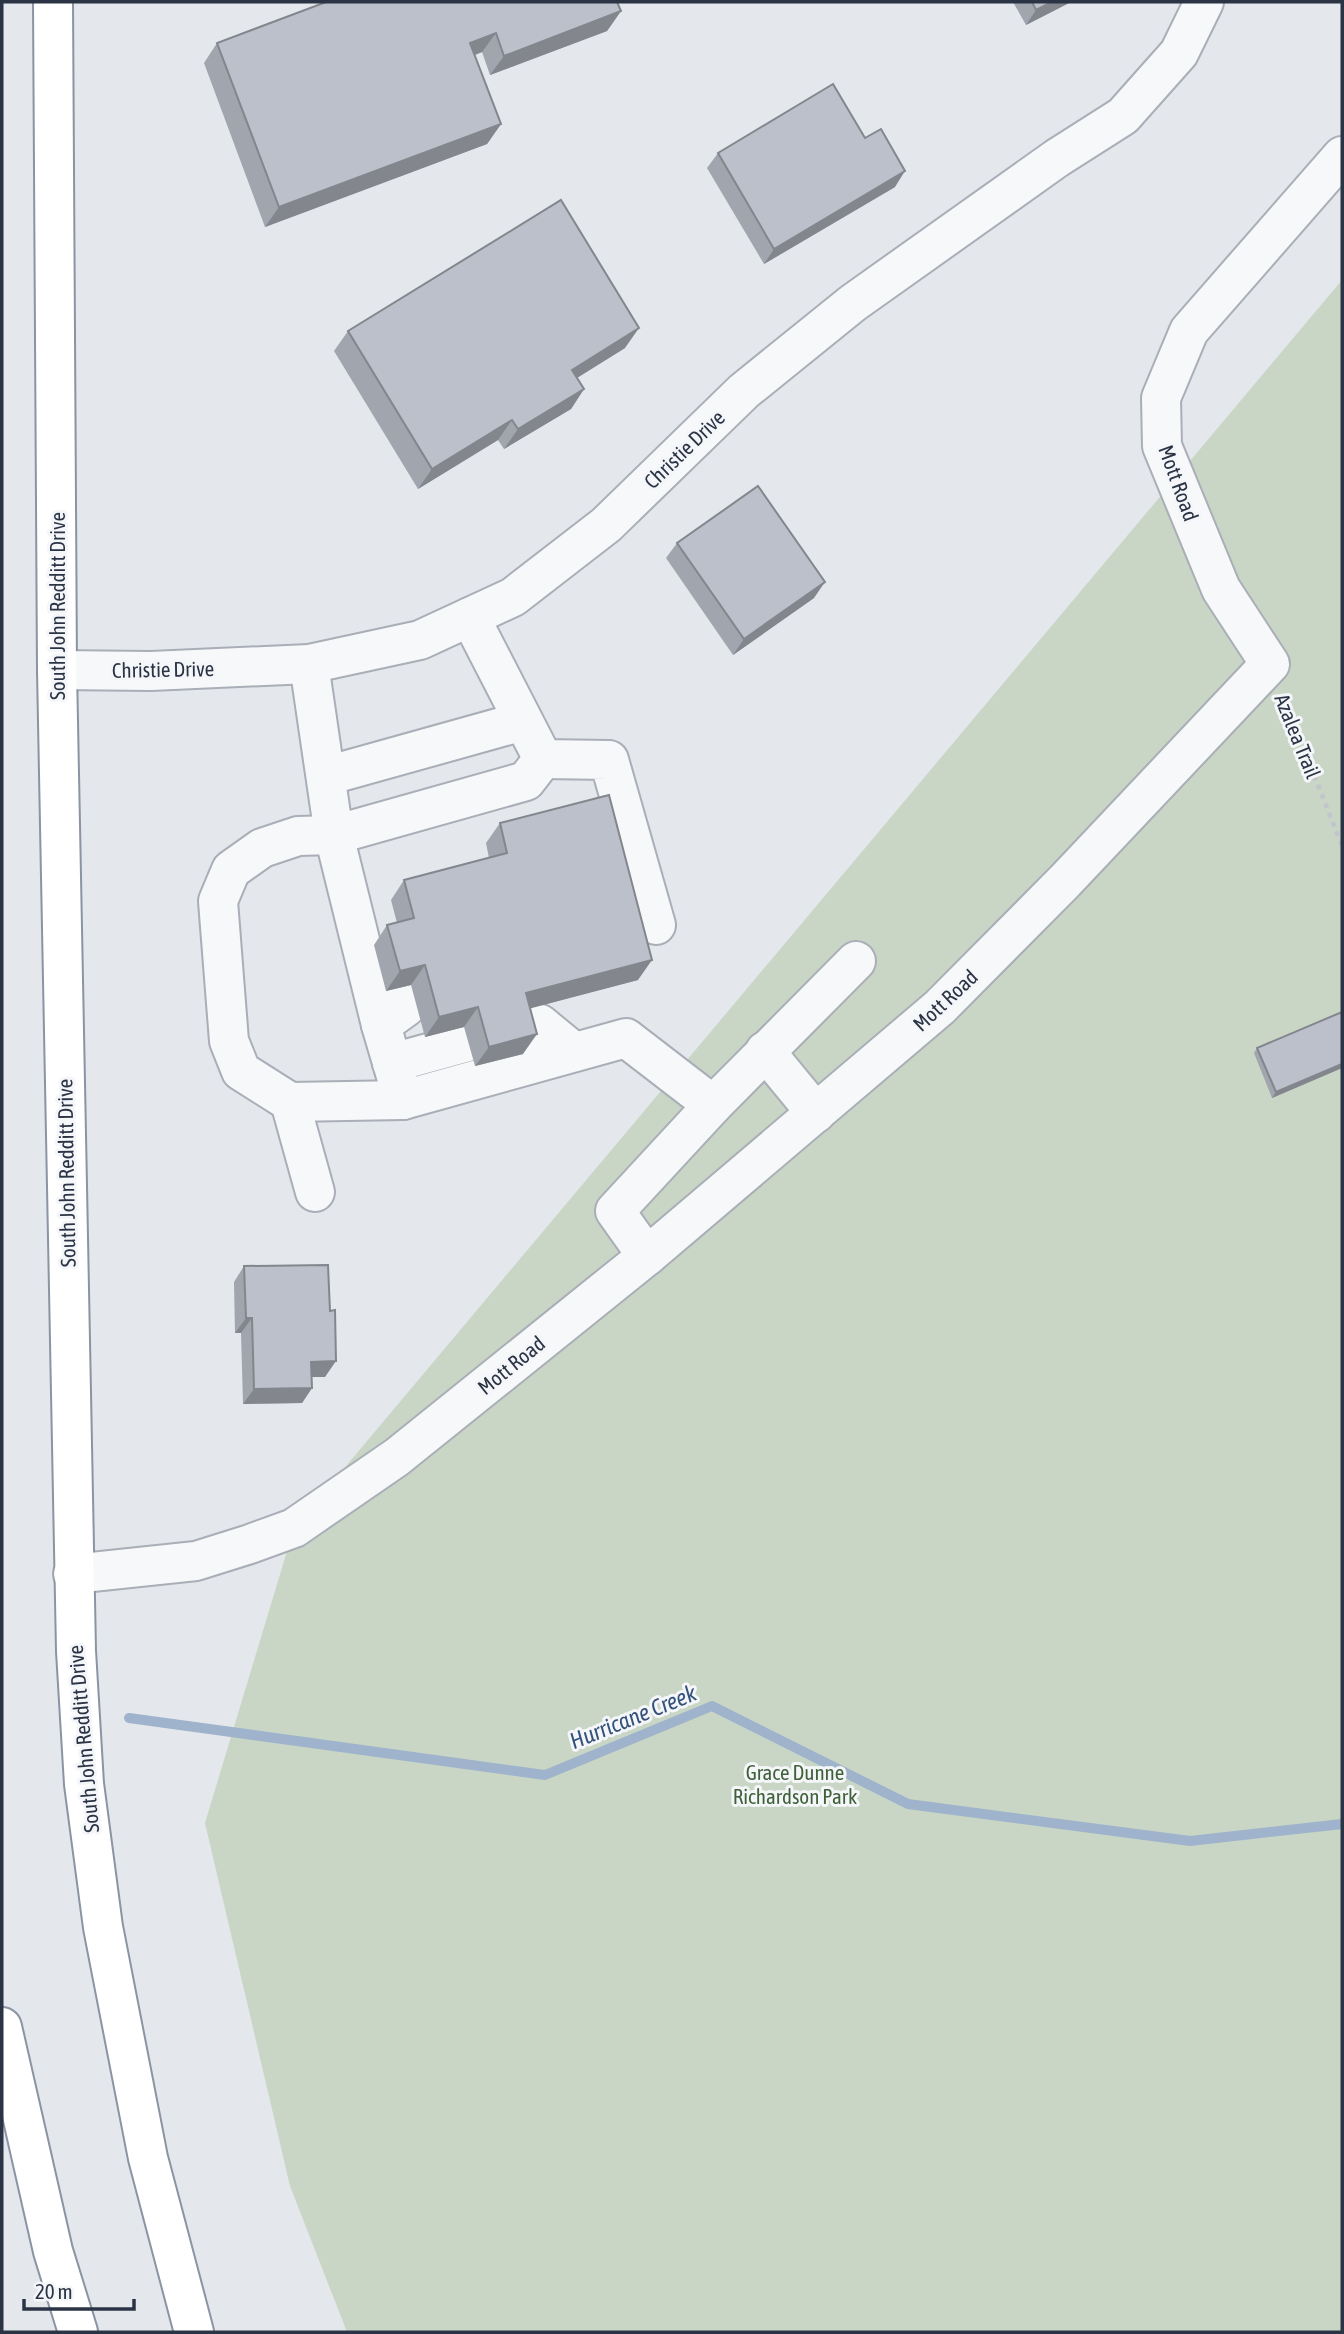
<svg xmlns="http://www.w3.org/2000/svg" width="1344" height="2334" font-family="'Asap Condensed',sans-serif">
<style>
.green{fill:#c9d6c5}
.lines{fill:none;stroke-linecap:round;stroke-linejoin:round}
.stream{stroke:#9fb4cc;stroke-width:10}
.minor-casing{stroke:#a9aeb7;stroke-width:42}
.highway-casing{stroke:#8b94a3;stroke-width:42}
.path{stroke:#c2c5cb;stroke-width:4.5;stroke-dasharray:5 5;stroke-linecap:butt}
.minor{stroke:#f7f8fa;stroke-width:38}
.highway{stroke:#fff;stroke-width:38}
.wall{fill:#a1a5ae}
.shaded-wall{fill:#83868d}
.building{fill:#bbc0ca;stroke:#83868d;stroke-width:2}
.labels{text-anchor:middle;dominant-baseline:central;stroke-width:6;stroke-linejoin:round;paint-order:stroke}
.street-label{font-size:21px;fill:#2b3445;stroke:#f4f6f9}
.park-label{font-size:21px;fill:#3f6138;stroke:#f4f6f9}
.water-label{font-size:23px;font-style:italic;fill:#34527a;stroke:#f4f6f9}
</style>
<rect width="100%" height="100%" fill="#e4e7ec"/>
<path class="green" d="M 1342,280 L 1342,2332 L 347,2332 L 290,2186 L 205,1823 L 294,1528 Z"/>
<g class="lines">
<path class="stream" d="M 129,1718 L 545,1775 L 712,1706 L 908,1804 L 1190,1841 L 1342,1824"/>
<g class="minor-casing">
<g id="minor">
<path d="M 470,617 L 543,759 L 609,760 L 656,925"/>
<path d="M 309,664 L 334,835 L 381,1025 L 403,1100 L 626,1038 L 713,1105"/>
<path d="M 57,670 L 151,671 L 309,664 L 420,640 L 513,597 L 606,525 L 744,391 L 853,303 L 1057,158 L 1123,116 L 1179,53 L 1204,2"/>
<path d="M 326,776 L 523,721"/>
<path d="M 381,1025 L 406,1007 L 401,987"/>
<path d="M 517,1030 L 540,1024 L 574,1052"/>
<path d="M 765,1051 L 816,1113"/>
<path d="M 392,1063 L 468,1042"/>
<path d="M 403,1100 L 290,1102 L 241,1071 L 229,1041 L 218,901 L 231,870 L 262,848 L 298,836 L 334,835 L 526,781 L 543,759"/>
<path d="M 290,1102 L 315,1192"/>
<path d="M 647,1256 L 615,1211 L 713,1105 L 856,961"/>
<path d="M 73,1574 L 196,1561 L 250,1544 L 294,1528 L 397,1457 L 647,1256 L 940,1007 L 1065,881 L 1270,664 L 1221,589 L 1162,446 L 1161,398 L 1189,331 L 1342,156"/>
</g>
</g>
<g class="highway-casing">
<g id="highway">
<path d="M 53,2 L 57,670 L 76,1651 L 84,1784 L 103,1927 L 148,2158 L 194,2332"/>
<path d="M 2,2027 L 53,2251 L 78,2332"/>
</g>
</g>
<path class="path" d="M 1285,701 L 1342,846"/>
<use href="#minor" class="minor"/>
<use href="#highway" class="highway"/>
</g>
<g class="wall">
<path d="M 1013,2 L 1071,2 L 1026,25 Z"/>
<path d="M 621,11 L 607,31 L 490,75 L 482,52 L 475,55 L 501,124 L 487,144 L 265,227 L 204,63 L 217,43 Z"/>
<path d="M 718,153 L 895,187 L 764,264 L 707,168 Z"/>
<path d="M 348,331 L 625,348 L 577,378 L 584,389 L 571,409 L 504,449 L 498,440 L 418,489 L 334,351 Z"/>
<path d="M 677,543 L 814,598 L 733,655 L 666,558 Z"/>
<path d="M 500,823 L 638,980 L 530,1008 L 523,1054 L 475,1066 L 464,1027 L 425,1037 L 411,985 L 386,991 L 374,945 L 387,925 L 397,923 L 391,900 L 404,880 L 489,858 L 486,843 Z"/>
<path d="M 1342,1012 L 1342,1068 L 1272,1098 L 1254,1053 L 1257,1048 Z"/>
<path d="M 244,1266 L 325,1377 L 312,1377 L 312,1388 L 302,1403 L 243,1404 L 241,1333 L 235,1333 L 234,1282 Z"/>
</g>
<g class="shaded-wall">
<path d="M 1052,2 L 1071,2 L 1026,25 L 1036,10 Z"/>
<path d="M 621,11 L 607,31 L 490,75 L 504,56 Z"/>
<path d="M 496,33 L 482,52 L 456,62 L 470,43 Z"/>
<path d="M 501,124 L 487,144 L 265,227 L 279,207 Z"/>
<path d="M 905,171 L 895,187 L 764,264 L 774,249 Z"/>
<path d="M 639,328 L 625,348 L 559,389 L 572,370 Z"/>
<path d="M 584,389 L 571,409 L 504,449 L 518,429 Z"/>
<path d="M 512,420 L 498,440 L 418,489 L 432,469 Z"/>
<path d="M 825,582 L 814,598 L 733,655 L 744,639 Z"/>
<path d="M 652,960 L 638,980 L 513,1013 L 526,993 Z"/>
<path d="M 425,965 L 411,985 L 386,991 L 400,971 Z"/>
<path d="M 478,1007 L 464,1027 L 425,1037 L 439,1017 Z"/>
<path d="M 537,1034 L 523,1054 L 475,1066 L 489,1047 Z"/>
<path d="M 1342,1064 L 1342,1068 L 1272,1098 L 1276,1092 Z"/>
<path d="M 246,1318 L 252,1318 L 241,1333 L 235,1333 Z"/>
<path d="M 336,1361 L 325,1377 L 301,1377 L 311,1362 Z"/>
<path d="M 312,1388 L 302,1403 L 243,1404 L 254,1389 Z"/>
</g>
<g class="building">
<path d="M 326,2 L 617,2 L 621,11 L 504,56 L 496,33 L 470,43 L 501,124 L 279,207 L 217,43 Z"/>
<path d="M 1032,2 L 1052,2 L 1036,10 Z"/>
<path d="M 833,84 L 865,138 L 881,129 L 905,171 L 774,249 L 718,153 Z"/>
<path d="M 561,200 L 639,328 L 572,370 L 584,389 L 518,429 L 512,420 L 432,469 L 348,331 Z"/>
<path d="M 758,486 L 825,582 L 744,639 L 677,543 Z"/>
<path d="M 609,795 L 652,960 L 526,993 L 537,1034 L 489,1047 L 478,1007 L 439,1017 L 425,965 L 400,971 L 387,925 L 414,918 L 404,880 L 507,853 L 500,823 Z"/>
<path d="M 1342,1012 L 1342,1064 L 1276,1092 L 1257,1048 Z"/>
<path d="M 328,1265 L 330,1311 L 335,1310 L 336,1361 L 311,1362 L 312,1388 L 254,1389 L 252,1318 L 246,1318 L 244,1266 Z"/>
</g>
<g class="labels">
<g class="street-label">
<text transform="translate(684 449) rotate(-44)">Christie Drive</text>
<text transform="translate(1179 483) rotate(70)">Mott Road</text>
<text transform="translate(57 606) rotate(-90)">South John Redditt Drive</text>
<text transform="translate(163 669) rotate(-1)">Christie Drive</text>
<text transform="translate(1298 736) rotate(68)">Azalea Trail</text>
<text transform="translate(945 1000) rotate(-43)">Mott Road</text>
<text transform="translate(66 1173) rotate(-91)">South John Redditt Drive</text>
<text transform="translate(511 1365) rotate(-39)">Mott Road</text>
<text transform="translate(83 1739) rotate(-95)">South John Redditt Drive</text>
</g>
<g class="park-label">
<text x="795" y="1772">Grace Dunne<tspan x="795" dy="24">Richardson Park</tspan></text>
</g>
<g class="water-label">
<text transform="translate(633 1717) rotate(-22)">Hurricane Creek</text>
</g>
</g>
<rect width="1344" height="2334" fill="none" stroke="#2b3445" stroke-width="7"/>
<path d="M24 2299v10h110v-10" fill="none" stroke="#2b3445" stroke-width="3.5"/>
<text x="35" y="2299" font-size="21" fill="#2b3445" stroke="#f4f6f9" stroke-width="5" paint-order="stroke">20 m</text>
</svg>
